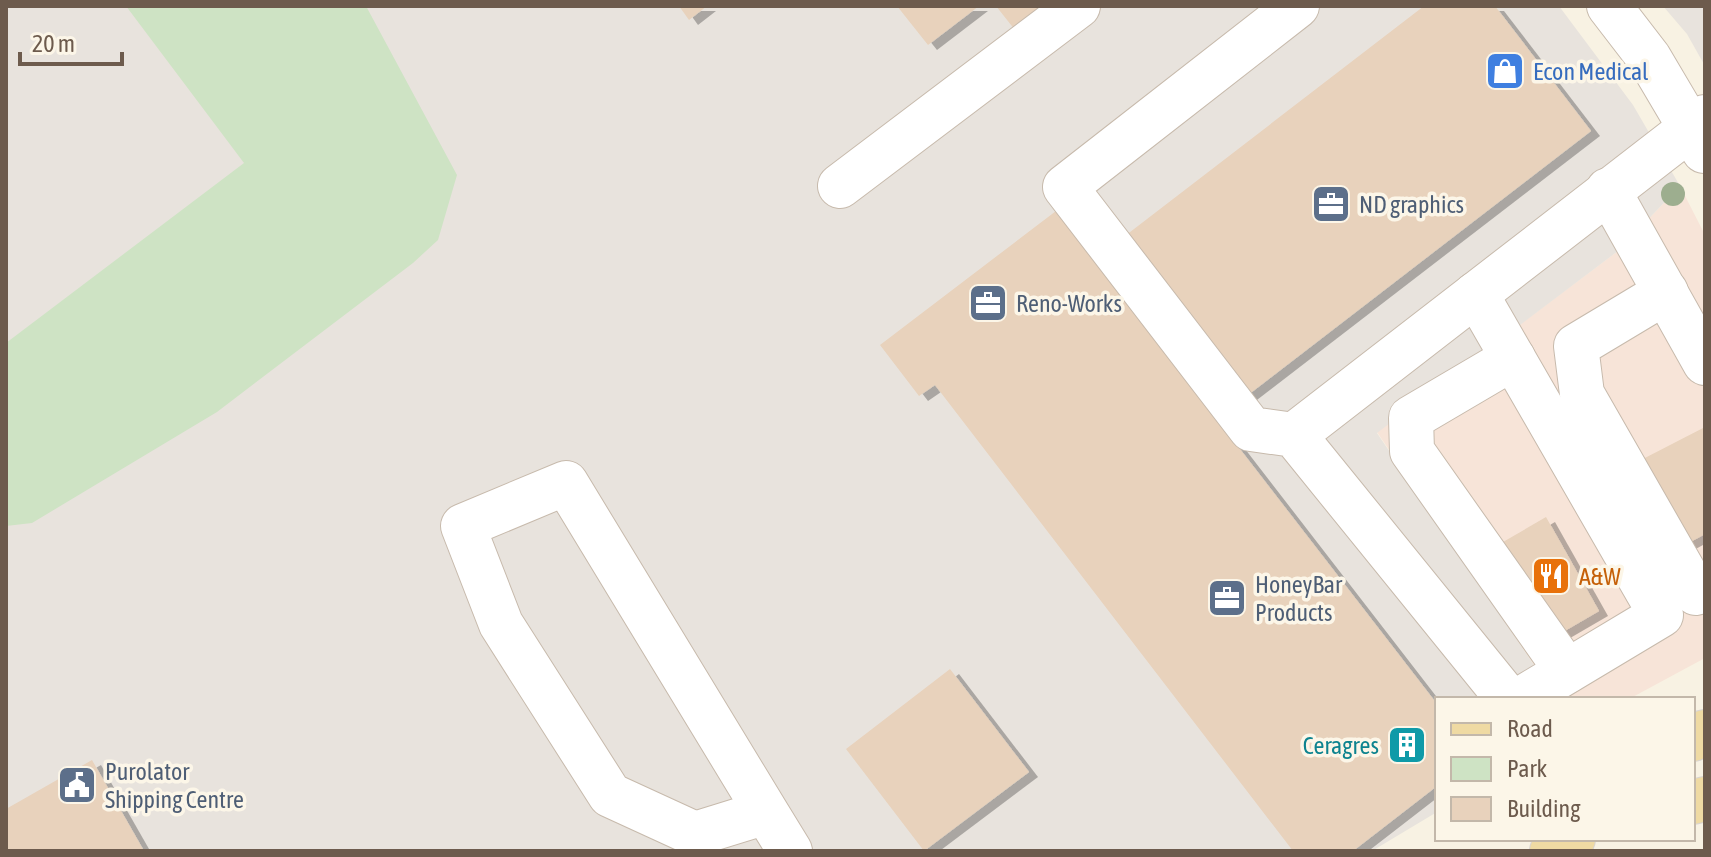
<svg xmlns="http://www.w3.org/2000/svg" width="1711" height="857" font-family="'Asap Condensed',sans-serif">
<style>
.commercial{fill:#f7e4d8}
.industrial{fill:#e8e3dd}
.green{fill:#cee3c4}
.building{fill:#e8d2bc;filter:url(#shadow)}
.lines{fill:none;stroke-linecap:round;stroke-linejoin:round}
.minor-casing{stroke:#c7baac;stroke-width:46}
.major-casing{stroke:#d9d4d1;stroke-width:46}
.minor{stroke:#fff;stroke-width:44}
.major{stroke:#efdaa3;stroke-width:44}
.tree{fill:#9dae8f}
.labels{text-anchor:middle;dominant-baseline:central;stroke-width:7;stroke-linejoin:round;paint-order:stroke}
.shop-label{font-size:24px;fill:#366cbe;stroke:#fcf6e8;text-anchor:start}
.service-label{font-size:24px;fill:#4e5e75;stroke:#fcf6e8;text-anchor:start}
.food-label{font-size:24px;fill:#c56008;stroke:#fcf6e8;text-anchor:start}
.culture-label{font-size:24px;fill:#0d838f;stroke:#fcf6e8;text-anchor:end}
</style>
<defs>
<filter id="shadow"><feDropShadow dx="9" dy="5" stdDeviation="0" flood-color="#0004"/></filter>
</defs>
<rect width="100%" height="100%" fill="#f8f2e3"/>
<path class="commercial" d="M 1680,186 L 1705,235 L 1705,658 L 1629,699 L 1557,699 L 1377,432 L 1618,251 Z"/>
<g class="industrial">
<path d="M 6,6 L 1559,6 L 1633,105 L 1680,186 L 1618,251 L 1377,433 L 1557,699 L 1437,699 L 1437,812 L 1372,851 L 6,851 Z"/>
<path d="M 1663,6 L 1705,6 L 1705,66 L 1687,34 Z"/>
</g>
<path class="green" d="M 126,6 L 366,6 L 457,175 L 438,240 L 413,263 L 217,412 L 32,523 L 6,526 L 6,343 L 244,163 Z"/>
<g class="building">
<path d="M 679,6 L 707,6 L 689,20 Z"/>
<path d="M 897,6 L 979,6 L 928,45 Z"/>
<path d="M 996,6 L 1046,6 L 1015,30 Z"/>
<path d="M 1424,6 L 1495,6 L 1591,131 L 1244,398 L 1121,239 Z"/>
<path d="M 1056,211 L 1437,704 L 1437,786 L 1353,851 L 1293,851 L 935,385 L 919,396 L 880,345 Z"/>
<path d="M 1705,427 L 1705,534 L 1683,546 L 1639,461 Z"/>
<path d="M 1546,517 L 1599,611 L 1556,636 L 1503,542 Z"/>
<path d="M 950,669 L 1029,772 L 924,851 L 846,749 Z"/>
<path d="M 92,760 L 144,851 L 6,851 L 6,809 Z"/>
</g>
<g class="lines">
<g class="minor-casing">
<g id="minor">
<path d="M 1297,6 L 1065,187 L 1251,429 L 1294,435 L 1508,699"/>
<path d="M 1609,6 L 1649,58 L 1704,151"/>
<path d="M 840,186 L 1078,6"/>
<path d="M 1608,190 L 1705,363"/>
<path d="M 1666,292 L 1576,346 L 1582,394 L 1696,593"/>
<path d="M 1476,294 L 1661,615 L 1521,699"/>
<path d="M 1513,358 L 1411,418 L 1412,451 L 1567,671"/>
<path d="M 1294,435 L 1705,117"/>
<path d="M 766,812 L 695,834 L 610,795 L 501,624 L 463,526 L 566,483 L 766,812 L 790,851"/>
</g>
</g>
<g class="major-casing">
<g id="major">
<path d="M 1693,739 L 1705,732"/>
<path d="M 1693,802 L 1705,799"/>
<path d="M 1552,851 L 1573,839"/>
</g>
</g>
<use href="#minor" class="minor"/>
<use href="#major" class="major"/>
</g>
<circle class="tree" cx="1673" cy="194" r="12"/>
<defs>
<g id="shop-square" transform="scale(2)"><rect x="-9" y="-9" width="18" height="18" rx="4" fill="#3f7fe0" stroke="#fcf6e8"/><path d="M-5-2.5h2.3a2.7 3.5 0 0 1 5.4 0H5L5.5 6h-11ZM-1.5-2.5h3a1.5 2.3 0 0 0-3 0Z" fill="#fff"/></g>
<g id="office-square" transform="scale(2)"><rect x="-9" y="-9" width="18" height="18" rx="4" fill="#5c6f8a" stroke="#fcf6e8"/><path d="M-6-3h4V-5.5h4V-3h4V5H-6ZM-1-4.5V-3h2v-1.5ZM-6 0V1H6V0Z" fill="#fff"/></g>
<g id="restaurant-square" transform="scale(2)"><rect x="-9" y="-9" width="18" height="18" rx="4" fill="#e8710a" stroke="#fcf6e8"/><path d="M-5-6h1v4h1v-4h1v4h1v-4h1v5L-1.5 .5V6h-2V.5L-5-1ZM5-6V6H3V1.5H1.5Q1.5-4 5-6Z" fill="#fff"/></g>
<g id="building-square" transform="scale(2)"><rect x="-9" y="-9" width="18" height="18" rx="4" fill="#0f9aa8" stroke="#fcf6e8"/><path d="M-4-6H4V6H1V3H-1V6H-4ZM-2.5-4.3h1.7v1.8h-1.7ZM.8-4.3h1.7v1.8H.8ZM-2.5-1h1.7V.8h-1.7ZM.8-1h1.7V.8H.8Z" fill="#fff"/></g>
<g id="civic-square" transform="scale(2)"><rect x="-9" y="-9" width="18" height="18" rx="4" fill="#5c6f8a" stroke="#fcf6e8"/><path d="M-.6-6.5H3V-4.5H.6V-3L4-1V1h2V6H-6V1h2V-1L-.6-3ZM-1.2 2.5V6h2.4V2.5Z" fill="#fff"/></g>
</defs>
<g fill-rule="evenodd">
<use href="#shop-square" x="1505" y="71"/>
<use href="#office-square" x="1331" y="204"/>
<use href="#office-square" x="988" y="303"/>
<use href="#restaurant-square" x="1551" y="576"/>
<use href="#office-square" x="1227" y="598"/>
<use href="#building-square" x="1407" y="745"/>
<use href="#civic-square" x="77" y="785"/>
</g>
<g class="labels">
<g class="shop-label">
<text x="1533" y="71">Econ Medical</text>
</g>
<g class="service-label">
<text x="1359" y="204">ND graphics</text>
<text x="1016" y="303">Reno-Works</text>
<text x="1255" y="584">HoneyBar<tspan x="1255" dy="28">Products</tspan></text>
<text x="105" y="771">Purolator<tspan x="105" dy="28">Shipping Centre</tspan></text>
</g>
<g class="food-label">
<text x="1579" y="576">A&amp;W</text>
</g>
<g class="culture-label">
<text x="1379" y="745">Ceragres</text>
</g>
</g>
<rect width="1711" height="857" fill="none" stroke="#6d5b4d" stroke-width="16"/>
<rect x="1435" y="697" width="260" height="144" fill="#fcf6e8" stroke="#c3b8aa" stroke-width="2"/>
<rect x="1451" y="723" width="40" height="12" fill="#efdaa3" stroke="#c3b8aa" stroke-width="2"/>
<text x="1507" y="737" font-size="24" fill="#6d5b4d">Road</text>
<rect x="1451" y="757" width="40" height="24" fill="#cee3c4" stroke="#c3b8aa" stroke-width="2"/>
<text x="1507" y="777" font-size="24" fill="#6d5b4d">Park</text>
<rect x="1451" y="797" width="40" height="24" fill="#e8d2bc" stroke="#c3b8aa" stroke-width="2"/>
<text x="1507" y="817" font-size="24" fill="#6d5b4d">Building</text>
<path d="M20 52v12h102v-12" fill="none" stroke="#6d5b4d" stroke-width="4"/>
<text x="32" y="52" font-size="24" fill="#6d5b4d" stroke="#fcf6e8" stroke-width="6" paint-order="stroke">20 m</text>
</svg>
